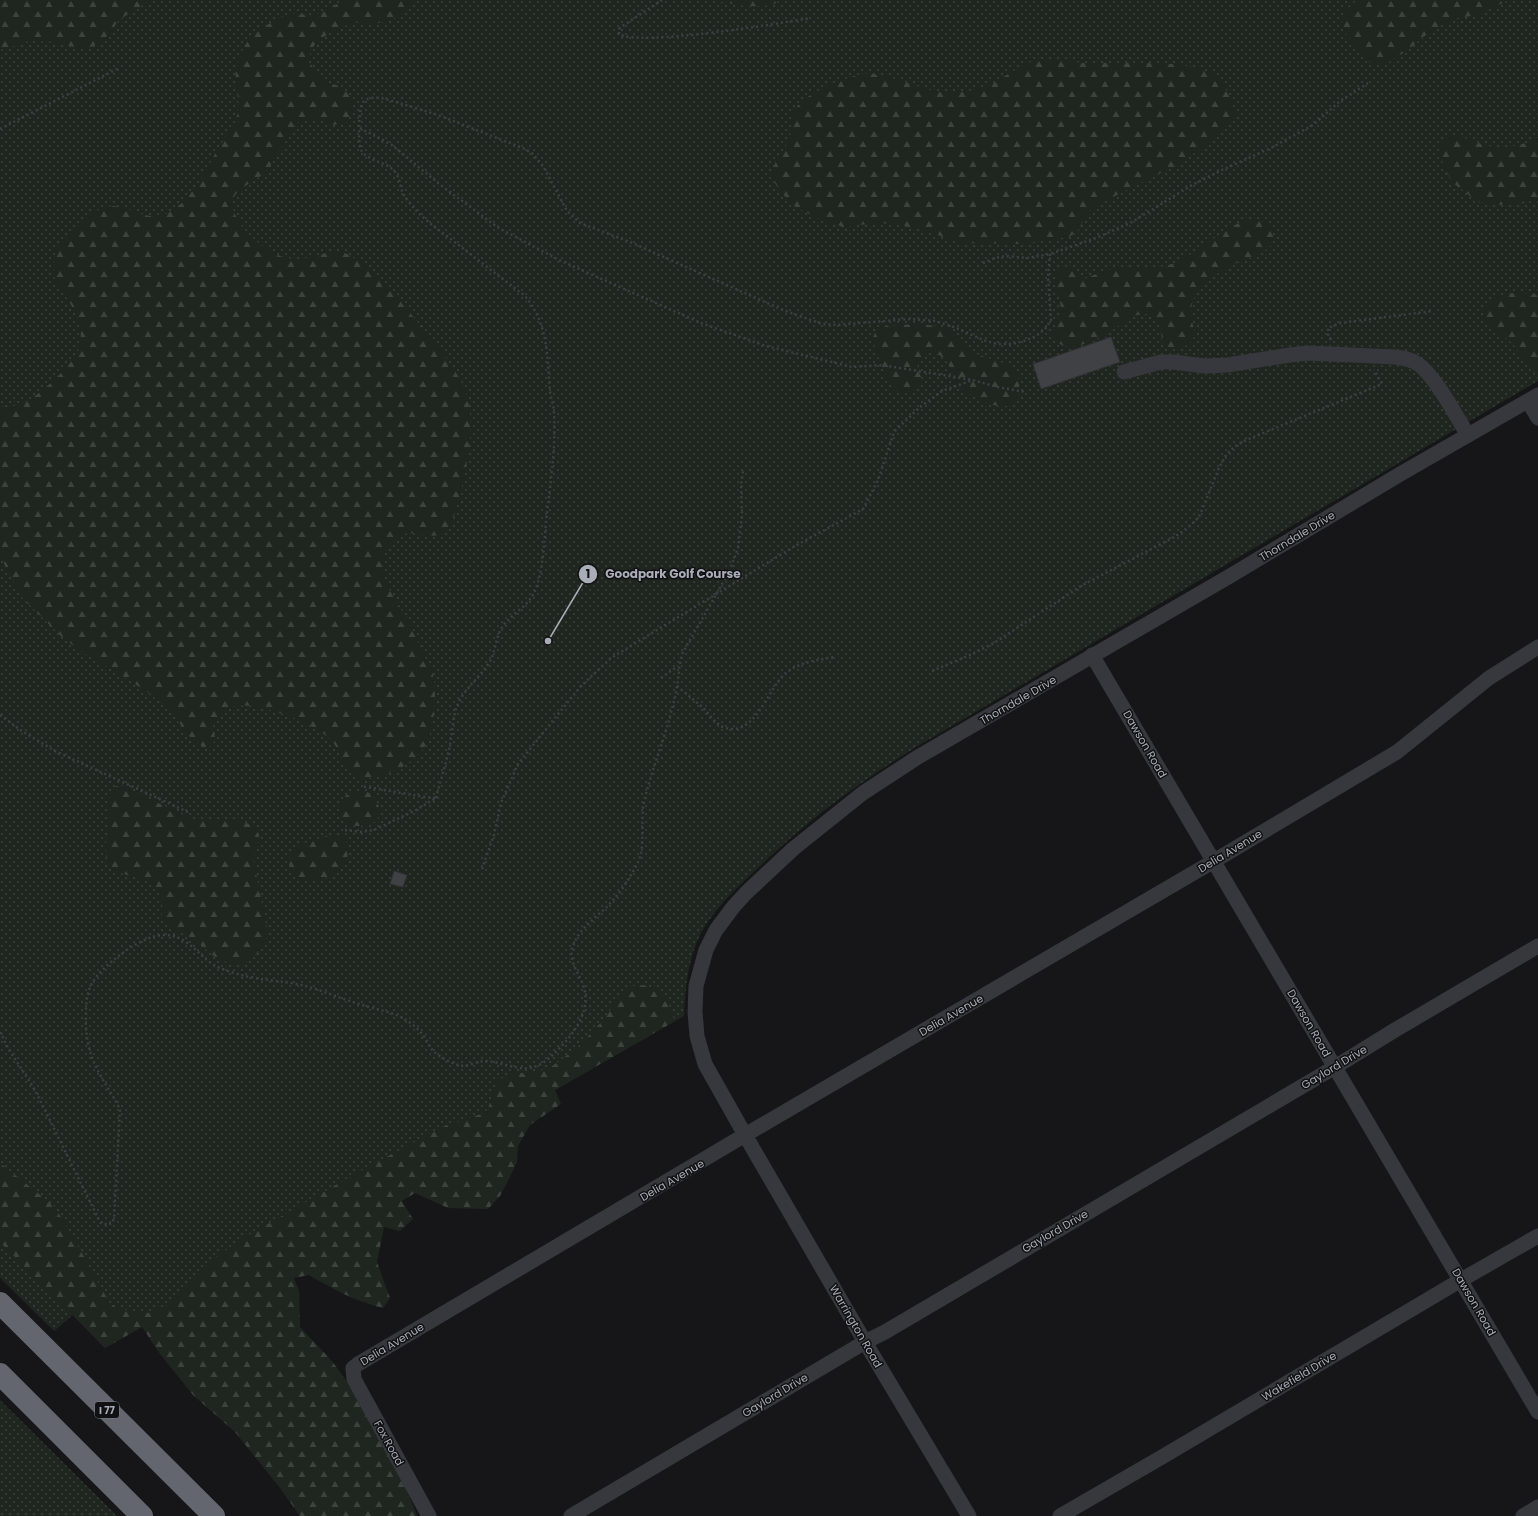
<svg xmlns="http://www.w3.org/2000/svg" width="1538" height="1516" font-family="Poppins,sans-serif">
<style>
.grass{fill:url(#grass-dots)}
.forest{fill:url(#forest-firs)}
.building{fill:#404145;stroke:#303034}
.lines{fill:none;stroke-linecap:round;stroke-linejoin:round}
.path{stroke:#3d3f44;stroke-width:2.5;stroke-dasharray:2 3;stroke-linecap:butt}
.minor{stroke:#37383d;stroke-width:15}
.highway{stroke:#63666e;stroke-width:22}
.labels{text-anchor:middle;dominant-baseline:central;stroke-width:3;stroke-linejoin:round;paint-order:stroke}
.shield{fill:#111113;stroke:#7b7e86;stroke-width:1}
.shield-label{font-size:10px;font-weight:bold;fill:#a8adb8}
.street-label{font-size:11px;fill:#a8adb8;stroke:#111113}
.leader{fill:none;stroke:#a8adb8;stroke-width:1.5}
.callout-dot{fill:#a8adb8;stroke:#111113;stroke-width:1.5}
.mark-label{font-size:12px;text-anchor:middle;font-weight:bold;fill:#111}
.callout-label{font-size:12px;text-anchor:middle;font-weight:bold;fill:#a8adb8;stroke:#111113;stroke-width:3;stroke-linejoin:round;paint-order:stroke}
</style>
<defs>
<pattern id="grass-dots" width="8" height="8" patternUnits="userSpaceOnUse"><rect width="8" height="8" fill="#1e261f"/><path d="M2 2h.1M6 6h.1" fill="none" stroke="#3c433d" stroke-width="1.8" stroke-linecap="round"/></pattern>
<pattern id="forest-firs" width="22" height="20" patternUnits="userSpaceOnUse"><rect width="22" height="20" fill="#1e261f"/><path d="M5 1l3.5 6h-7zM16 11l3.5 6h-7z" fill="#3c433d"/></pattern>
</defs>
<rect width="100%" height="100%" fill="#161618"/>
<g class="grass">
<path d="M 0,0 L 1538,0 L 1538,381 L 916,747 C 858,783 805,822 757,869 C 736,888 715,908 701,933 C 688,959 685,987 684,1016 L 105,1348 L 73,1315 L 54,1331 L 0,1278 Z"/>
<path d="M 0,1400 L 117,1516 L 0,1516 Z"/>
</g>
<g class="forest">
<path d="M 0,0 L 150,0 L 119,20 L 103,41 L 91,47 L 79,48 L 52,42 L 33,41 L 0,50 Z"/>
<path d="M 342,0 L 415,0 C 408,15 387,23 371,24 C 366,24 360,22 355,23 C 347,24 322,36 317,42 C 312,47 309,55 308,62 C 315,67 317,76 324,81 C 328,83 333,84 336,85 C 348,89 351,98 354,109 L 346,123 L 332,125 L 315,118 L 296,123 C 286,139 274,167 258,178 C 250,184 237,188 233,199 C 230,208 238,222 244,229 C 259,246 283,264 306,258 C 318,255 333,250 345,253 C 353,256 375,273 381,279 C 392,289 400,302 410,313 C 429,336 450,359 463,385 C 470,398 472,425 470,440 C 469,456 457,522 446,531 C 427,546 406,518 387,548 C 383,554 381,563 383,570 C 385,586 397,601 405,615 C 412,627 418,641 424,655 C 427,662 431,669 433,675 C 436,688 435,701 434,714 C 432,729 429,744 418,755 C 405,768 391,773 374,777 C 368,778 363,780 358,778 C 343,772 342,754 333,742 C 318,724 260,702 236,706 C 226,708 220,714 213,721 C 213,732 220,745 205,748 L 189,736 L 172,713 L 149,693 L 116,672 L 88,656 L 63,638 L 22,598 L 0,556 L 0,406 C 12,410 29,401 39,393 C 50,384 75,362 79,348 C 84,332 78,315 69,302 C 66,296 60,292 57,286 C 53,277 52,260 56,251 C 63,234 93,207 112,206 C 137,206 148,227 174,209 C 195,195 207,168 219,147 C 224,139 231,131 235,122 C 237,118 238,111 238,106 C 239,100 237,93 236,87 C 234,72 237,57 246,44 C 253,33 278,16 291,14 C 299,13 308,17 317,14 C 326,12 335,5 342,0 Z"/>
<path d="M 714,0 L 780,0 C 769,12 729,4 714,0 Z"/>
<path d="M 1358,0 L 1509,0 L 1478,15 L 1458,18 L 1442,25 L 1423,37 L 1408,50 L 1389,62 L 1378,65 L 1369,62 L 1363,56 L 1358,48 L 1343,31 L 1341,19 L 1346,8 Z"/>
<path d="M 1054,59 C 1064,60 1074,62 1084,63 C 1114,64 1191,58 1213,75 C 1226,84 1231,100 1236,114 L 1231,123 L 1211,143 L 1169,169 L 1122,192 L 1089,211 L 1077,232 L 1069,237 L 1055,239 L 1019,244 L 961,243 L 923,230 L 895,224 L 877,223 L 843,227 L 819,219 L 794,206 L 780,191 L 772,178 L 776,159 L 785,148 L 790,137 L 791,122 L 794,109 L 809,96 L 830,84 L 857,75 L 869,73 L 892,78 L 930,90 L 947,93 L 969,91 L 987,87 L 1023,65 L 1035,60 Z"/>
<path d="M 1451,136 C 1458,137 1465,138 1472,140 C 1476,141 1480,144 1484,145 C 1503,150 1520,146 1538,138 L 1538,198 L 1526,203 L 1495,205 L 1478,202 L 1452,182 L 1444,168 L 1438,147 L 1444,139 Z"/>
<path d="M 1253,220 C 1261,221 1267,221 1271,229 C 1284,252 1244,258 1230,266 C 1219,273 1207,280 1199,290 C 1193,298 1189,309 1191,319 C 1192,324 1195,329 1195,334 C 1194,341 1185,348 1177,349 C 1163,351 1162,335 1159,326 C 1157,321 1154,317 1150,314 C 1146,314 1141,314 1137,315 C 1128,318 1119,326 1111,331 C 1102,337 1079,348 1068,347 C 1062,346 1055,342 1053,336 C 1051,330 1060,318 1061,310 C 1061,294 1044,270 1069,266 L 1084,279 C 1097,274 1111,267 1125,267 C 1138,266 1152,269 1165,266 C 1188,260 1211,239 1231,227 L 1241,222 Z"/>
<path d="M 1518,292 L 1538,295 L 1538,373 L 1533,372 C 1524,363 1520,351 1511,342 C 1505,336 1495,334 1491,329 C 1487,325 1485,320 1484,315 C 1482,296 1505,295 1518,292 Z"/>
<path d="M 916,324 C 927,325 943,325 953,332 C 962,339 960,347 974,353 C 988,359 1003,361 1015,368 C 1019,375 1020,383 1019,391 C 1019,398 1015,403 1009,405 C 997,411 967,395 958,385 C 956,383 956,380 955,377 C 950,365 946,358 934,352 C 926,354 921,357 917,364 L 922,380 L 917,390 L 904,394 L 894,391 C 889,382 872,347 873,337 C 874,335 876,331 877,329 L 887,326 Z"/>
<path d="M 117,786 L 123,786 L 133,791 L 196,821 L 233,820 L 250,824 L 257,831 L 260,838 L 254,856 L 255,868 L 268,934 C 260,959 240,974 215,957 C 208,952 202,945 194,940 C 185,933 171,930 164,920 C 159,913 163,901 159,893 C 150,871 110,883 106,854 C 104,845 108,833 109,824 C 110,812 107,799 112,788 Z"/>
<path d="M 367,792 L 372,794 C 391,820 372,829 347,825 C 339,816 337,800 350,793 C 355,791 361,792 367,792 Z"/>
<path d="M 330,835 C 351,834 348,846 347,862 C 340,868 333,876 324,879 C 318,881 303,882 297,878 C 288,873 287,858 293,850 C 299,843 321,838 330,835 Z"/>
<path d="M 643,985 C 662,989 670,1003 675,1021 L 555,1090 L 561,1104 L 530,1125 L 518,1146 L 517,1162 L 508,1181 L 500,1196 L 488,1209 L 448,1208 L 415,1193 L 402,1201 L 413,1219 L 400,1231 L 384,1227 L 377,1262 L 390,1298 L 383,1308 C 354,1301 333,1289 309,1275 L 294,1278 L 299,1291 L 300,1327 L 332,1361 L 366,1408 L 403,1480 L 417,1516 L 300,1516 L 280,1488 L 235,1432 L 193,1395 L 160,1354 L 142,1327 L 105,1348 L 0,1242 L 0,1163 L 54,1206 L 72,1235 L 109,1302 L 115,1307 L 135,1312 L 149,1313 L 162,1307 L 174,1297 L 217,1256 L 247,1236 L 353,1175 L 442,1127 L 481,1114 L 488,1109 L 496,1082 L 510,1073 L 533,1073 L 551,1067 L 578,1047 L 605,1018 L 619,996 L 625,990 L 634,986 Z"/>
</g>
<g class="building">
<path d="M 1111,337 L 1120,362 L 1041,389 L 1033,364 Z"/>
<path d="M 394,871 L 407,875 L 403,887 L 390,884 Z"/>
</g>
<g class="lines">
<g class="path">
<path d="M 662,0 L 624,25 L 619,29 L 619,34 C 638,47 781,23 811,18"/>
<path d="M 360,128 L 392,145 L 438,183 L 497,227 L 559,260 L 701,323 L 766,346 L 852,367 L 882,365 L 973,380"/>
<path d="M 0,129 L 119,68"/>
<path d="M 983,263 L 995,258 L 1005,256 L 1027,258 L 1050,254 L 1096,238 L 1132,222 L 1192,185 L 1222,170 L 1271,148 L 1313,125 L 1339,102 L 1368,83"/>
<path d="M 1331,340 L 1328,334 L 1328,328 L 1340,323 L 1433,311"/>
<path d="M 932,671 L 970,655 L 994,643 L 1081,586 L 1176,536 L 1191,525 L 1199,517 L 1219,468 L 1226,455 L 1234,447 L 1244,441 L 1382,384 L 1374,370"/>
<path d="M 661,678 L 678,666"/>
<path d="M 677,686 C 685,693 693,699 701,706 C 708,712 714,723 723,727 C 755,740 768,687 786,673 C 799,662 818,660 835,657"/>
<path d="M 0,715 L 22,731 L 55,751 L 190,813"/>
<path d="M 436,798 C 441,778 448,759 451,739 C 453,729 453,716 457,706 C 464,689 479,678 489,663 C 495,653 495,642 500,631 C 507,616 526,609 534,593 C 543,574 544,543 546,522 C 550,486 556,449 554,413 C 554,406 551,399 550,392 C 547,356 549,324 524,295 C 501,278 478,260 456,243 C 438,229 419,217 406,198 C 400,191 401,181 396,173 C 389,164 379,163 370,158 C 366,156 363,153 361,150 C 358,142 359,116 361,107 C 363,96 377,97 386,99 L 438,115 L 525,149 L 533,154 L 543,166 L 567,211 L 580,223 L 630,242 L 783,310 L 822,324 L 836,325 L 910,319 L 935,321 L 954,327 L 986,341 L 997,344 L 1012,344 L 1024,341 L 1036,336 L 1045,329 L 1051,320 L 1048,276 L 1050,254"/>
<path d="M 345,830 L 361,832 L 374,830 L 416,810 L 436,798 L 425,797 L 361,786"/>
<path d="M 482,869 L 494,835 L 501,803 L 518,764 L 580,687 L 611,658 L 795,546 L 863,509 L 878,480 L 894,432 L 920,407 L 942,391 L 973,380 L 997,387 L 1026,392"/>
<path d="M 0,1032 L 8,1048 L 35,1090 L 98,1218 L 101,1223 L 108,1225 L 112,1223 L 114,1219 L 120,1110 L 117,1103 C 97,1070 84,1053 86,1012 C 86,999 88,987 97,976 C 111,960 143,934 166,935 C 186,936 196,952 211,963 C 217,967 224,970 231,972 C 254,980 278,980 301,985 C 319,989 336,997 353,1002 C 369,1008 386,1010 401,1017 C 408,1021 417,1027 422,1034 C 427,1039 429,1047 434,1052 C 440,1057 451,1063 458,1065 C 468,1068 476,1061 485,1061 C 509,1062 525,1078 548,1059 C 568,1042 594,1012 583,985 C 579,973 569,962 572,949 C 577,928 601,915 614,899 C 623,889 632,874 638,862 C 646,844 640,821 644,802 C 651,772 663,743 671,713 C 673,704 676,695 677,686 C 679,675 679,665 682,654 L 729,572 L 738,548 L 742,516 L 741,485 L 743,471"/>
</g>
<g class="minor">
<path d="M 1124,372 L 1161,362 L 1173,362 L 1205,366 L 1227,365 L 1290,355 L 1308,353 L 1395,357 C 1403,358 1411,359 1418,364 C 1435,376 1456,416 1468,435"/>
<path d="M 1528,401 L 1538,418"/>
<path d="M 1092,655 L 1538,1412"/>
<path d="M 429,1516 L 354,1379 L 353,1368 L 358,1364 L 745,1135 L 1214,861 L 1397,752 L 1489,678 L 1538,647"/>
<path d="M 571,1516 L 865,1342 L 885,1332 L 1335,1067 L 1395,1030 L 1538,946"/>
<path d="M 969,1516 L 865,1342 L 745,1135 L 705,1064 L 697,1036 L 695,1012 L 696,986 L 706,950 L 716,930 L 734,906 L 747,892 L 793,849 L 863,793 L 918,757 L 1230,576 L 1402,473 L 1538,395"/>
<path d="M 1060,1516 L 1162,1457 L 1461,1280 L 1538,1236"/>
<path d="M 1523,1516 L 1538,1507"/>
</g>
<g class="highway">
<path d="M 0,1303 L 214,1516"/>
<path d="M 0,1374 L 142,1516"/>
</g>
</g>
<g class="labels">
<rect class="shield" x="95" y="1402" width="24" height="16" rx="3"/>
<g class="shield-label">
<text x="107" y="1410">I 77</text>
</g>
<g class="street-label">
<text transform="translate(1297 536) rotate(-31)">Thorndale Drive</text>
<text transform="translate(1018 700) rotate(-30)">Thorndale Drive</text>
<text transform="translate(1145 744) rotate(60)">Dawson Road</text>
<text transform="translate(1230 851) rotate(-31)">Delia Avenue</text>
<text transform="translate(951 1015) rotate(-30)">Delia Avenue</text>
<text transform="translate(1309 1023) rotate(60)">Dawson Road</text>
<text transform="translate(1334 1067) rotate(-31)">Gaylord Drive</text>
<text transform="translate(672 1180) rotate(-30)">Delia Avenue</text>
<text transform="translate(1055 1231) rotate(-30)">Gaylord Drive</text>
<text transform="translate(1474 1302) rotate(60)">Dawson Road</text>
<text transform="translate(856 1326) rotate(60)">Warrington Road</text>
<text transform="translate(392 1344) rotate(-31)">Delia Avenue</text>
<text transform="translate(1299 1376) rotate(-31)">Wakefield Drive</text>
<text transform="translate(775 1395) rotate(-31)">Gaylord Drive</text>
<text transform="translate(389 1443) rotate(61)">Fox Road</text>
</g>
</g>
<path class="leader" d="M548 641L588 574"/>
<g class="callout-dot">
<circle cx="548" cy="641" r="4"/>
<circle cx="588" cy="574" r="10"/>
</g>
<g class="mark-label">
<text x="588" y="578">1</text>
</g>
<g class="callout-label">
<text x="673" y="578">Goodpark Golf Course</text>
</g>
</svg>
